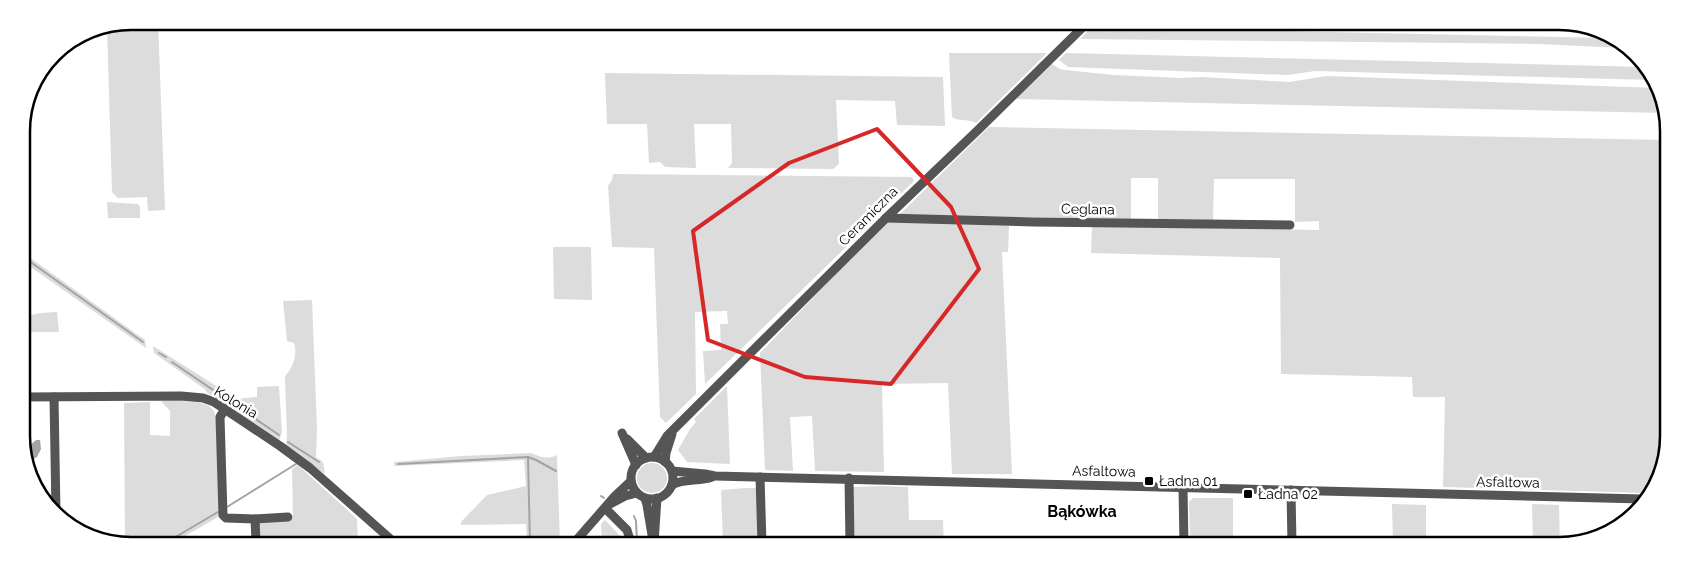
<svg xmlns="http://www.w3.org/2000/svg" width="1690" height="567" font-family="Raleway,sans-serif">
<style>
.green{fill:#dcdcdc}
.water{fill:#a3a3a3}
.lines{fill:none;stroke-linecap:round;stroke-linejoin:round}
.stream{stroke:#a3a3a3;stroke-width:2}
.minor{stroke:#555;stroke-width:9}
.marked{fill:none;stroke:#d62828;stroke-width:4;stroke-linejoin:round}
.poi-dot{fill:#000;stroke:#fff;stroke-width:2}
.labels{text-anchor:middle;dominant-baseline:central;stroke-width:5;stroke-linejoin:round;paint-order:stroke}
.street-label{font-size:14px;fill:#000;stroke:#fff}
.poi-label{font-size:14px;fill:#000;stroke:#fff;text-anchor:start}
.quarter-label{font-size:16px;font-weight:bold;fill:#000;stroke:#fff}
.rim{fill:none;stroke:#000;stroke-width:2.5}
</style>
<rect width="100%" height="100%" fill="#fff"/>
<g class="green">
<path d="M 131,21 L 158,21 L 165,210 L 148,211 L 147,197 L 118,198 L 112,192 L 107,26 Z"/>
<path d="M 1092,27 L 1608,38 L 1624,48 L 1538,44 L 1080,39 Z"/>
<path d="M 949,53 L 1047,53 L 976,123 C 967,118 958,122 952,117 Z"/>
<path d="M 1066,53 L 1645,67 L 1652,80 L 1315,71 L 1288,75 L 1068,67 L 1059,60 Z"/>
<path d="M 1052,64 L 1060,69 L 1065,70 L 1114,75 L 1181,78 L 1201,77 L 1289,82 L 1327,76 L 1656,88 L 1667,113 L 1016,99 Z"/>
<path d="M 605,73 L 943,77 L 945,126 L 897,125 L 895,101 L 836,100 L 839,164 L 833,169 L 728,168 L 732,163 L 731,124 L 694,124 L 696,168 L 665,167 L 660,162 L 649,163 L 647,124 L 607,124 Z"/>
<path d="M 989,127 L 1667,140 L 1665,464 L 1646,493 L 1443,487 L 1445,397 L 1413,397 L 1412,377 L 1281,374 L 1280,258 L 1091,253 L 1092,226 L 1319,230 L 1319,221 L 1295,222 L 1295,179 L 1214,179 L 1213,220 L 1158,219 L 1158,178 L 1131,178 L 1131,219 L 899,215 Z"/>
<path d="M 613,174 L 912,177 L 914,181 L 705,384 L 703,351 L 721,350 L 720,324 L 728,324 L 727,311 L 695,312 L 696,394 L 666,423 L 660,417 L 654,248 L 612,247 L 608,186 L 612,180 Z"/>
<path d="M 107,202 L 138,204 L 140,207 L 140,218 L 108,218 Z"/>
<path d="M 887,221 L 1009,226 L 1008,252 L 1002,252 L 1012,474 L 952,474 L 948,383 L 882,384 L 884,472 L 815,471 L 812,416 L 790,417 L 793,471 L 765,470 L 760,353 Z"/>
<path d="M 553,247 L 591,247 L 592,300 L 554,299 Z"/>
<path d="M 22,252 L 145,340 L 146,348 L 22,261 Z"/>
<path d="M 312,300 L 317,429 L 316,457 L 323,462 L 325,474 L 286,446 L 287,436 L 285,376 C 293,368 298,354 294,343 L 287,341 L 283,301 Z"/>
<path d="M 57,312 L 59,332 L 23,332 L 23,317 L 40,313 Z"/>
<path d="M 153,346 L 237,399 L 257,397 L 257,387 L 279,386 L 282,432 L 279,441 L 206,392 L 206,390 L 154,353 Z"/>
<path d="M 727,386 L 730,464 L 687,462 L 678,450 L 690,429 L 696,422 L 694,419 Z"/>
<path d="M 161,401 C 172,401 202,400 210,407 C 216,411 216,420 217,426 L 220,516 L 180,539 L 179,542 L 125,542 L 124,403 L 150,402 L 150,435 L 170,436 L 170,411 Z"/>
<path d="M 531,453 C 541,457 547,460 557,455 L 560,543 L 527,543 L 526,524 L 461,525 L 461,522 L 487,495 L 526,486 L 524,460 L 394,466 L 394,462 L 461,456 Z"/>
<circle cx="652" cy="478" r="15"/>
<path d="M 298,465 L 357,519 L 358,543 L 259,542 L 259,523 L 293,519 L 292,469 Z"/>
<path d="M 882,486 L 908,487 L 909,520 L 943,520 L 944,544 L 854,544 L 852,487 Z"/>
<path d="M 745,488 L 758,488 L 759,544 L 723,543 L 721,490 Z"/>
<path d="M 1193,498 L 1233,498 L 1233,537 L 1190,538 L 1189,502 Z"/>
<path d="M 1392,504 L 1426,505 L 1426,545 L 1393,545 Z"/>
<path d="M 1532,504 L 1559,505 L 1560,546 L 1533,545 Z"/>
<path d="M 605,520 L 623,539 L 624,543 L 602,543 L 601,524 Z"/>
</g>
<path class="water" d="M 36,440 L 40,440 L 41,449 L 37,457 L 32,460 L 29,458 L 26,452 L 29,446 Z"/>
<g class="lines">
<g class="stream">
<path d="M 22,256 L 143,342"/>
<path d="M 159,353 L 166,357"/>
<path d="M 172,362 L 279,435"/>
<path d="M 288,442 L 319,462"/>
<path d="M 528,457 L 530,543"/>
<path d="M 398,464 L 528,457 L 536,460 L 556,471"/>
<path d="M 601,496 L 604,498"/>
<path d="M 227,507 L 296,464"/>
<path d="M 634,516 L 636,521 L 637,543"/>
<path d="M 167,542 L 218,512"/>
</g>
<g class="minor">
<path d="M 886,218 L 1034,222 L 1290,225"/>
<path d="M 23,397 L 181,396 L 203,398 L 214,402 L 280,446 L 310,468 L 395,543"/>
<path d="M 54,397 L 56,513"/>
<path d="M 225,409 L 220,417 L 223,515 L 226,518 L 255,519 L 288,517"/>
<path d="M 622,433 L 636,465"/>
<path d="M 627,439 L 646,458"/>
<circle cx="652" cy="478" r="21"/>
<path d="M 654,457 L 667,436 L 886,218 L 978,130 L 1086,24"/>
<path d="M 665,462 L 666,453 L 672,434"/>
<path d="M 672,471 L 705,474 L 715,476 L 1642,499"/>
<path d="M 760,477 L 762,544"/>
<path d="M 849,478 L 850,544"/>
<path d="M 672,485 C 684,478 699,482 712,477"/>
<path d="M 1183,487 L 1184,545"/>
<path d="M 1291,490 L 1292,545"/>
<path d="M 645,498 L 647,505 L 652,535"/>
<path d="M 610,504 L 625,496 L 637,493"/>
<path d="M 605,508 L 627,530 L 631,543"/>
<path d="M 255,519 L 256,542"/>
<path d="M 574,543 L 615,496 L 631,481"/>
<path d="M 654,543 L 657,498"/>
</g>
</g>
<path class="marked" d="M 877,129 L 951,207 L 979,269 L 891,384 L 805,377 L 708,340 L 693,231 L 789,163 Z"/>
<g class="poi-dot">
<rect x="1144" y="476" width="10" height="10" rx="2.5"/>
<rect x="1243" y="489" width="10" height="10" rx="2.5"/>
</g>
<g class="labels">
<g class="street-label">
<text transform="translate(1088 209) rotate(1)">Ceglana</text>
<text transform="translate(868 216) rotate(-45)">Ceramiczna</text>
<text transform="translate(236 402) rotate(31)">Kolonia</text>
<text transform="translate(1104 471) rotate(1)">Asfaltowa</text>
<text transform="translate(1508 482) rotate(1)">Asfaltowa</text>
</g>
<g class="poi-label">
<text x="1159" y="481">Ładna 01</text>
<text x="1258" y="494">Ładna 02</text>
</g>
<g class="quarter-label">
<text x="1082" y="511">Bąkówka</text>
</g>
</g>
<path d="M0 0H1690V567H0ZM131 30H1559A101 101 0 0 1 1660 131V436A101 101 0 0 1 1559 537H131A101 101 0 0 1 30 436V131A101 101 0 0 1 131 30Z" fill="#fff" fill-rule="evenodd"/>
<path class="rim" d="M131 30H1559A101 101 0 0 1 1660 131V436A101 101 0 0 1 1559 537H131A101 101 0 0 1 30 436V131A101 101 0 0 1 131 30Z"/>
</svg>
